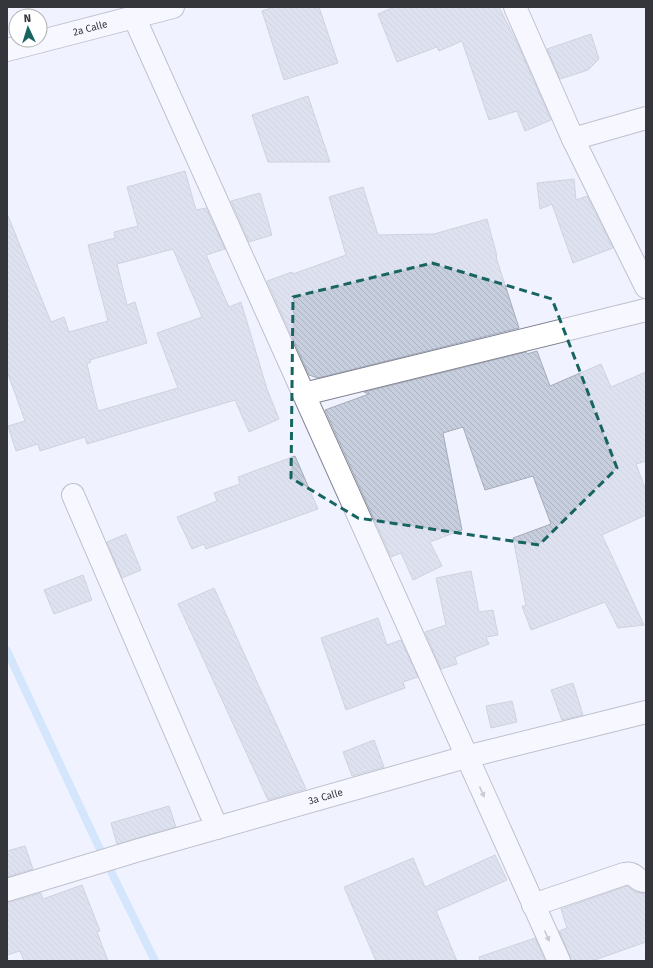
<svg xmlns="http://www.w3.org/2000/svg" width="653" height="968" font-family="'Fira Sans',sans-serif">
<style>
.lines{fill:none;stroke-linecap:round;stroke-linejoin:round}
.stream{stroke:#b0d7f7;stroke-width:8}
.building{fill:url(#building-back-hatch);stroke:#a4abb9;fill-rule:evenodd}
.street-casing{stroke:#838493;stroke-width:24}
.street{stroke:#fff;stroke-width:22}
.oneway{fill:#9a9a9e}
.marked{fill:none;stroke:#176460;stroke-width:3;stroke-dasharray:8 5;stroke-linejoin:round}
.labels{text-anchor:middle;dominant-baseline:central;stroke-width:4;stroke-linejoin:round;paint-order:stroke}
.street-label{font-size:10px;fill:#35363c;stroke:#fff}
</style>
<defs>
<pattern id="building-back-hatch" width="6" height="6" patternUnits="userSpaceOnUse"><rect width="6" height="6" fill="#c7cfde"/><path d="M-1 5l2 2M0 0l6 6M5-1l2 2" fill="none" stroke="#acb2bf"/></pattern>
</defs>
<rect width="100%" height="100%" fill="#f0f2ff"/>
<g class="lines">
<path class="stream" d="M 7,651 L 97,843 L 155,961"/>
</g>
<g class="building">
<path d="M 274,7 L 319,7 L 338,63 L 284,80 L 262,11 Z"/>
<path d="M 394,7 L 499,7 L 518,45 L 551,120 L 525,131 L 517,111 L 489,120 L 462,41 L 439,51 L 437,47 L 397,62 L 378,14 Z"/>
<path d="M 591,34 L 599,59 L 588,70 L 560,79 L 547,49 Z"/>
<path d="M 308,96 L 330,162 L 268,162 L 252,115 Z"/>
<path d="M 185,171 L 196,210 L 206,208 L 225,249 L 206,255 L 229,307 L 241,302 L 267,389 L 279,419 L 249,432 L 235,400 L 87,444 L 85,437 L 40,451 L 38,444 L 16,451 L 8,426 L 25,421 L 7,371 L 7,216 L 8,216 L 51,322 L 64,317 L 69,332 L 108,321 L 88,245 L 115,238 L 114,232 L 138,226 L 127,187 ZM 173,249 L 202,317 L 157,333 L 178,388 L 98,411 L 87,364 L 91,362 L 90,360 L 147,343 L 135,302 L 127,305 L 117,264 Z"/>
<path d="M 574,179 L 576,200 L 587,196 L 613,248 L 573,263 L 552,204 L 540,209 L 537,183 Z"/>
<path d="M 363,187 L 378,235 L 434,234 L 487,219 L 497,256 L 496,257 L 519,328 L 318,378 L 309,375 L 267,281 L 292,272 L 293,274 L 346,255 L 329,197 Z"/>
<path d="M 260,193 L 272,235 L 249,242 L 231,201 Z"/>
<path d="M 537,351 L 550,386 L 601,364 L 611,387 L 646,372 L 646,461 L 636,464 L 646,490 L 646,515 L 602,535 L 644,625 L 618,628 L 605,602 L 531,630 L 522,606 L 526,606 L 513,538 L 551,524 L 533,476 L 485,490 L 463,427 L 443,433 L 462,530 L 430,542 L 442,566 L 413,580 L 401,553 L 391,557 L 325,410 L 369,394 L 364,392 L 526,352 L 527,354 Z"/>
<path d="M 295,456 L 318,509 L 206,549 L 204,544 L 192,549 L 177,517 L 217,501 L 214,493 L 240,484 L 238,477 Z"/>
<path d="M 126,534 L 141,570 L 122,578 L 107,542 Z"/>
<path d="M 471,571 L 479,612 L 493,610 L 498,635 L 486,637 L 489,644 L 455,657 L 457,664 L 441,669 L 425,632 L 446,625 L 436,578 Z"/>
<path d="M 83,575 L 92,600 L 54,614 L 44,590 Z"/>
<path d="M 214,588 L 306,789 L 268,800 L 178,604 Z"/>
<path d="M 378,618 L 387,645 L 401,640 L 418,677 L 403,682 L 405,688 L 346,710 L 321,638 Z"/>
<path d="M 573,683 L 583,715 L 562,720 L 551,690 Z"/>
<path d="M 512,701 L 517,722 L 491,728 L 486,706 Z"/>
<path d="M 374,740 L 384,767 L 352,776 L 343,752 Z"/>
<path d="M 169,806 L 176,827 L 117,844 L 111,823 Z"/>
<path d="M 25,846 L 33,869 L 7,877 L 7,851 Z"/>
<path d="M 495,855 L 507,880 L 436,911 L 457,961 L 376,961 L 344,887 L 413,858 L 425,887 Z"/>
<path d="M 82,885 L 100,931 L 97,932 L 108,961 L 24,961 L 20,951 L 7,955 L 7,902 L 11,902 L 41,893 L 43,899 Z"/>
<path d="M 627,886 L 635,892 L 646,894 L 646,942 L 592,961 L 571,961 L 570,956 L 559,931 L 567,928 L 561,909 Z"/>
<path d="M 535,938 L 545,961 L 480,961 L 479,957 Z"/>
</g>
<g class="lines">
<g class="street-casing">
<g id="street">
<path d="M 515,7 L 573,139 L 646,287"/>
<path d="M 134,17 L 559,961"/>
<path id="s1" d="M 7,50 L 173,7"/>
<path d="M 573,139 L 646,118"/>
<path d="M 304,394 L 646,310"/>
<path d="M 73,495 L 217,828"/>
<path id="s2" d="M 7,890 L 139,850 L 466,757 L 646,712"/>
<path d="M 533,905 L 624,874 C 626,874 629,873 631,874 C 638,876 637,882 646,881"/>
</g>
</g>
<use href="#street" class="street"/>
</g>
<defs><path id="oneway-solid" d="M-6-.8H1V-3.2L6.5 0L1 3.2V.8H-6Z"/></defs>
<g class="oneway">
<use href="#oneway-solid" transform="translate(482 792) rotate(66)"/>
<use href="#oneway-solid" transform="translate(547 936) rotate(66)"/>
</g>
<path d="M0 0H653V968H0ZM 432,263 L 552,299 L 617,468 L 539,545 L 358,518 L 291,478 L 293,297 Z" fill="#f0f2ff" fill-opacity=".55" fill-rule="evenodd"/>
<path class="marked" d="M 432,263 L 552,299 L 617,468 L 539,545 L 358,518 L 291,478 L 293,297 Z"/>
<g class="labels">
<g class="street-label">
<text stroke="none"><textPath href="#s1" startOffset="86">2a Calle</textPath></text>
<text stroke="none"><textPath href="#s2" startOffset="332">3a Calle</textPath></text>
</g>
</g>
<rect width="653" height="968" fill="none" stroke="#35363c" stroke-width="16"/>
<g transform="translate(28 28) rotate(356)"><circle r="19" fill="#ffffff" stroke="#aeafb1"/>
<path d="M0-3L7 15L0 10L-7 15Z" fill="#176460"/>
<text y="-6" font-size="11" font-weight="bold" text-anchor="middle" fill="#35363c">N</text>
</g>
</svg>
